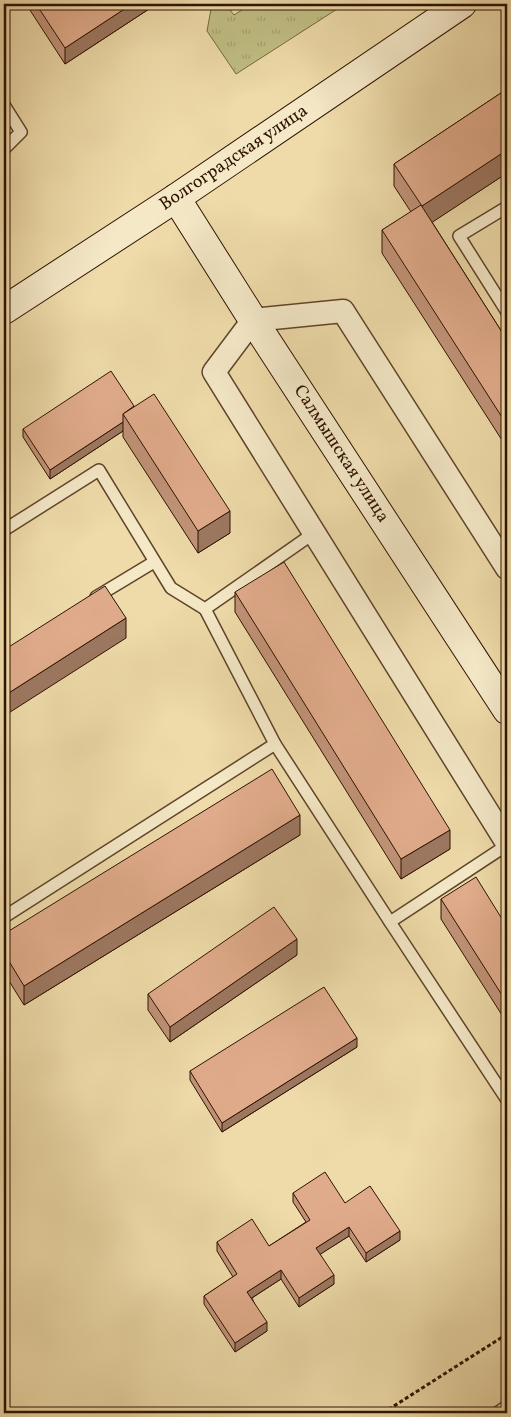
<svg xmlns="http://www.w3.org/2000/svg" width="511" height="1417" font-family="Vollkorn,serif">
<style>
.grass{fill:url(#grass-tufts);stroke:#786842}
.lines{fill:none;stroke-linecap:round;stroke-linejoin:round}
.service-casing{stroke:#5f442a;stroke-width:14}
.minor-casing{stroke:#5f442a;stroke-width:25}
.secondary-casing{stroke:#2f1200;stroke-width:30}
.path{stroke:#2f1200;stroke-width:3;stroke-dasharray:4 2.5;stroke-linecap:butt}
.service{stroke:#f4e8c7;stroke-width:11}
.minor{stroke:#f4e8c7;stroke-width:22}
.secondary{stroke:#f4e8c7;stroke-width:28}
.wall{fill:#c19378;stroke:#2f1200}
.shaded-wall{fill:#9d7861;stroke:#2f1200}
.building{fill:#e0ab8b;stroke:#2f1200}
.labels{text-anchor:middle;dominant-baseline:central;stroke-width:5;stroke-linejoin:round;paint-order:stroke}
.street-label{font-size:18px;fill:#2f1200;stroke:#f4e8c7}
</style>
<defs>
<pattern id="grass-tufts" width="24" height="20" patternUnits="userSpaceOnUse" patternTransform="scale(1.25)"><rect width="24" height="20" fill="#c0be83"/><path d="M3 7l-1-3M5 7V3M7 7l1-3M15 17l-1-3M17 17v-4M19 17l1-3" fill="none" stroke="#a5a26f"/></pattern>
</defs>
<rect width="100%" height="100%" fill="#eedba9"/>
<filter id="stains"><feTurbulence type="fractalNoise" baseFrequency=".004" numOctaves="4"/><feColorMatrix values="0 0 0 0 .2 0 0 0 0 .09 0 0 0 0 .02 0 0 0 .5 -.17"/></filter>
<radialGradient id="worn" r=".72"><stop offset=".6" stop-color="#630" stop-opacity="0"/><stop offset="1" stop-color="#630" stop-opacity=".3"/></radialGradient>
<path class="grass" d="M 220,4 L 225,4 L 234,15 L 251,4 L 345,4 L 236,74 L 207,31 L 211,9 Z"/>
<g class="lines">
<g class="service-casing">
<g id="service">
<path d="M 4,105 L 21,132 L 4,149"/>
<path d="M 507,207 L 459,236 L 507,312"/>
<path d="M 4,530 L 99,470 L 171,588 L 205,609 L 314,533"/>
<path d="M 96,597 L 154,562"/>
<path d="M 205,609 L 275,744 L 390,922 L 507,845"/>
<path d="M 4,917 L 275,744"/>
<path d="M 390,922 L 507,1100"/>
<path d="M 497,1413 L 507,1406"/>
</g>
</g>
<g class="minor-casing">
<path id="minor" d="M 507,568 L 343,311 L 253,320 L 214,372 L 507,843"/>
</g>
<g class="secondary-casing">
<g id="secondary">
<path d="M 176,198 L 253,320 L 507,710"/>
<path d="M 4,310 L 176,198 L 462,4"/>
</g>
</g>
<path class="path" d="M 383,1413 L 507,1334"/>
<use href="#service" class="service"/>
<use href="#minor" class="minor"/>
<use href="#secondary" class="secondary"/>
</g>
<g class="wall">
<path d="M 26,4 L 149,4 L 149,9 L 65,64 Z"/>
<path d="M 507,89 L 507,173 L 432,222 L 507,340 L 507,448 L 382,253 L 382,230 L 411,212 L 394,186 L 394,164 Z"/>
<path d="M 134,406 L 230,533 L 198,553 L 123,437 L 123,431 L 50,479 L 23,437 L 23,429 Z"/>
<path d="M 235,592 L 450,849 L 401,879 L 235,612 Z"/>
<path d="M 300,835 L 24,1005 L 4,973 L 4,934 Z"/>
<path d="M 441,899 L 507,927 L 507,1023 L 441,919 Z"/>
<path d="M 297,955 L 170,1042 L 148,1010 L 148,994 Z"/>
<path d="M 357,1047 L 222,1132 L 190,1080 L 190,1071 Z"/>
<path d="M 293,1193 L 345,1203 L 400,1240 L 366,1262 L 349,1236 L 320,1254 L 334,1284 L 299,1307 L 281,1279 L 252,1298 L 267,1331 L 235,1352 L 204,1304 L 204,1296 L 233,1277 L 217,1251 L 217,1242 L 269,1246 L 306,1222 L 293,1202 Z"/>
</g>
<g class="shaded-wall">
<path d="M 132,4 L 149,4 L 149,9 L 65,64 L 65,48 Z"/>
<path d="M 507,150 L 507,173 L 422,229 L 422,206 Z"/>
<path d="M 123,422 L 123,431 L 50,479 L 50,470 Z"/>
<path d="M 230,511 L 230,533 L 198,553 L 198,531 Z"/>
<path d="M 126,618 L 126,638 L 4,716 L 4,696 Z"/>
<path d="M 300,815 L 300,835 L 24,1005 L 24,986 Z"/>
<path d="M 450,830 L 450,849 L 401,879 L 401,859 Z"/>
<path d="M 297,939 L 297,955 L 170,1042 L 170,1027 Z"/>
<path d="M 357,1038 L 357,1047 L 222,1132 L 222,1123 Z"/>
<path d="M 349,1227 L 349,1236 L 316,1257 L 316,1248 Z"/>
<path d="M 400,1231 L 400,1240 L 366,1262 L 366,1253 Z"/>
<path d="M 281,1270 L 281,1279 L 247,1301 L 247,1292 Z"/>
<path d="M 334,1275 L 334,1284 L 299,1307 L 299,1298 Z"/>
<path d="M 267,1322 L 267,1331 L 235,1352 L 235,1343 Z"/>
</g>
<g class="building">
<path d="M 36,4 L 132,4 L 65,48 Z"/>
<path d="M 507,89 L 507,150 L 422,206 L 394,164 Z"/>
<path d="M 421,205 L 507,340 L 507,425 L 382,230 Z"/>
<path d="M 111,371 L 134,406 L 123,414 L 123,422 L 50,470 L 23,429 Z"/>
<path d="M 154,394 L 230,511 L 198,531 L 123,414 Z"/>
<path d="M 284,562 L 450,830 L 401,859 L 235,592 Z"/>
<path d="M 105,586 L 126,618 L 4,696 L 4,650 Z"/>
<path d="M 272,769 L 300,815 L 24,986 L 4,953 L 4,934 Z"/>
<path d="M 476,877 L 507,927 L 507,1003 L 441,899 Z"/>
<path d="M 274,907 L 297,939 L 170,1027 L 148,994 Z"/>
<path d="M 324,987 L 357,1038 L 222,1123 L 190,1071 Z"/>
<path d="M 325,1172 L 345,1203 L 370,1186 L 400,1231 L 366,1253 L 349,1227 L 316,1248 L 334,1275 L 299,1298 L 281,1270 L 247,1292 L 267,1322 L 235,1343 L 204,1296 L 237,1274 L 217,1242 L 252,1219 L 269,1246 L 310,1220 L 293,1193 Z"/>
</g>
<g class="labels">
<g class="street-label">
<text transform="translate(234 158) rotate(-34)">Волгоградская улица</text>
<text transform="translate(341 454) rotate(57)">Салмышская улица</text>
</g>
</g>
<rect width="511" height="1417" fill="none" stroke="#eedba9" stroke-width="20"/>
<rect x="5" y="5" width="501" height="1407" fill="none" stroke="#2f1200" stroke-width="2.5"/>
<rect x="10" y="10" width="491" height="1397" fill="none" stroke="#2f1200"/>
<rect width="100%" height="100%" filter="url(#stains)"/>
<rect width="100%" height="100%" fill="url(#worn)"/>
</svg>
